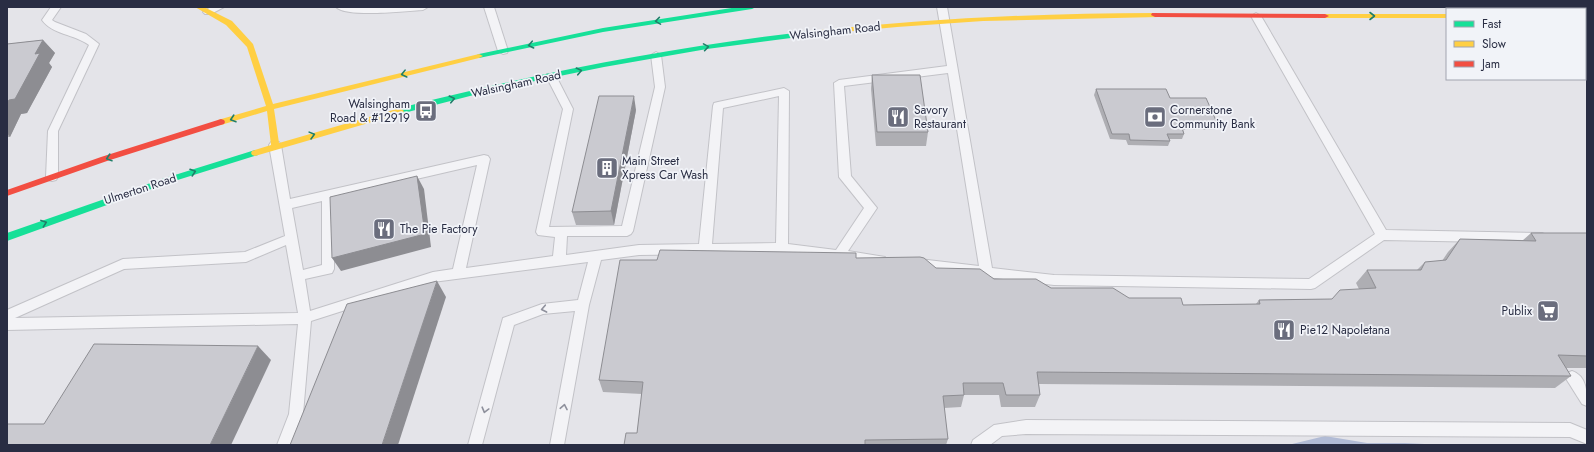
<svg xmlns="http://www.w3.org/2000/svg" width="1594" height="452" font-family="Jost,sans-serif">
<style>
.water{fill:#b1bbd5}
.lines{fill:none;stroke-linecap:round;stroke-linejoin:round}
.lane-casing{stroke:#c2c2c7;stroke-width:2}
.lane{fill:#f3f3f6;fill-rule:evenodd}
.fast{fill:#16e098;fill-rule:evenodd}
.slow{fill:#ffcf43;fill-rule:evenodd}
.jam{fill:#f24e42;fill-rule:evenodd}
.wall{fill:#aeaeb3}
.shaded-wall{fill:#8d8d92}
.building{fill:#cacad0;stroke:#8d8d92}
.oneway{stroke:#207e69}
.oneway2{stroke:#8e909c}
.labels{text-anchor:middle;dominant-baseline:central;stroke-width:3.5;stroke-linejoin:round;paint-order:stroke}
.street-label{font-size:12px;fill:#292d43;stroke:#f1f3f8}
.poi-label{font-size:12px;fill:#292d43;stroke:#f1f3f8;text-anchor:start}
</style>
<rect width="100%" height="100%" fill="#e4e4e9"/>
<path class="water" d="M 1325,436 L 1367,443 L 1405,443 L 1444,445 L 1288,445 Z"/>
<g class="lines">
<g class="lane-casing">
<g id="lane">
<path d="M 51,7 L 61,7 L 52,20 L 55,22 L 86,34 L 99,44 L 58,131 L 58,177 L 56,180 L 52,181 L 48,180 L 46,177 L 48,131 L 89,45 C 74,34 53,35 42,20 Z"/>
<path d="M 211,7 L 224,7 L 211,14 L 205,14 L 203,12 Z"/>
<path d="M 336,7 L 428,7 L 423,10 C 406,11 347,18 336,7 Z"/>
<path d="M 484,7 L 494,7 L 508,51 L 507,53 L 503,54 L 498,51 Z"/>
<path d="M 937,7 L 947,7 L 992,268 L 1054,275 L 1309,279 L 1375,234 L 1251,16 L 1256,13 L 1261,16 L 1386,230 L 1542,233 L 1546,235 L 1548,238 L 1546,241 L 1542,243 L 1384,240 L 1315,288 L 1311,289 L 1054,285 L 919,269 L 915,267 L 913,264 L 915,261 L 919,259 L 979,266 L 948,73 L 844,86 L 851,176 L 877,208 L 848,251 L 885,257 L 887,260 L 885,263 L 881,265 L 782,253 L 639,255 L 601,260 L 589,305 L 564,445 L 550,445 L 575,311 L 543,314 L 514,325 L 482,445 L 468,445 L 503,318 L 542,304 L 578,300 L 588,262 L 433,282 L 311,321 L 303,414 L 291,445 L 277,445 L 289,414 L 298,324 L 7,330 L 7,310 L 123,259 L 245,252 L 285,236 L 269,145 L 271,142 L 279,142 L 281,145 L 290,199 L 484,155 L 488,156 L 490,159 L 466,268 L 553,256 L 555,237 L 538,235 L 536,232 L 563,109 L 546,76 L 547,74 L 555,74 L 573,109 L 549,227 L 622,226 L 655,87 L 651,55 L 656,52 L 661,55 L 665,87 L 633,231 L 631,234 L 627,236 L 567,236 L 566,255 L 639,245 L 699,244 L 713,106 L 714,103 L 718,102 L 784,88 L 789,91 L 788,244 L 836,250 L 864,208 L 839,177 L 834,83 L 839,80 L 947,66 ZM 779,96 L 776,243 L 712,244 L 723,108 ZM 477,165 L 453,269 L 433,272 L 310,311 L 305,279 L 332,273 L 334,269 L 334,198 ZM 322,201 L 322,265 L 303,270 L 292,208 ZM 286,245 L 298,313 L 15,318 L 124,269 L 246,262 Z"/>
<path d="M 1572,371 C 1587,376 1587,393 1587,406 L 1582,404 L 1565,377 L 1567,373 Z"/>
<path d="M 1026,420 L 1570,423 L 1587,430 L 1587,444 L 1570,437 L 1026,434 L 1002,436 L 990,445 L 971,445 L 973,440 L 994,425 Z"/>
</g>
</g>
<use href="#lane" class="lane"/>
<g class="fast">
<path d="M 738,7 L 756,7 L 752,9 L 603,32 L 479,58 L 475,56 L 479,54 L 603,28 Z"/>
<rect x="1585" y="15" width="2" height="4"/>
<path d="M 811,31 L 814,31 L 814,35 L 707,49 L 604,67 L 501,88 L 400,114 L 396,111 L 400,108 C 536,73 672,47 811,31 Z"/>
<path d="M 255,150 L 258,151 L 259,153 L 258,155 L 168,183 L 7,241 L 7,233 L 162,179 Z"/>
</g>
<g class="slow">
<path d="M 195,7 L 204,7 L 232,21 L 253,44 L 273,104 L 479,54 L 483,56 L 479,58 L 274,109 L 279,143 L 400,108 L 404,111 L 403,113 L 255,156 L 252,155 L 251,153 L 252,151 L 271,145 L 267,111 L 221,125 L 217,122 L 218,120 L 266,106 L 247,47 L 226,25 Z"/>
<path d="M 1155,13 L 1159,15 L 1158,17 L 983,21 L 897,27 L 811,35 L 807,33 L 811,31 C 925,19 1040,13 1155,13 Z"/>
<rect x="1322" y="14" width="125" height="4"/>
</g>
<g class="jam">
<path d="M 1152,13 L 1325,14 L 1329,16 L 1325,18 L 1155,17 L 1151,15 Z"/>
<path d="M 221,119 L 224,120 L 225,122 L 224,124 L 107,161 L 7,196 L 7,190 L 101,157 Z"/>
</g>
</g>
<g class="wall">
<path d="M 43,40 L 55,53 L 49,63 L 52,67 L 27,113 L 21,114 L 10,137 L 7,137 L 7,44 Z"/>
<path d="M 872,75 L 928,132 L 926,146 L 876,146 L 871,89 Z"/>
<path d="M 1096,89 L 1170,98 L 1218,125 L 1215,130 L 1183,130 L 1184,134 L 1182,139 L 1169,139 L 1170,141 L 1168,146 L 1128,145 L 1126,140 L 1110,139 L 1094,95 Z"/>
<path d="M 636,110 L 614,225 L 576,225 L 572,212 Z"/>
<path d="M 1531,233 L 1587,233 L 1587,369 L 1586,368 L 1566,368 L 1571,376 L 1555,388 L 1039,384 L 1040,395 L 1035,407 L 1001,407 L 999,395 L 964,395 L 961,407 L 944,408 L 948,439 L 946,445 L 624,445 L 637,433 L 642,394 L 603,392 L 599,380 L 657,260 L 856,258 L 936,268 L 994,279 L 1051,288 L 1183,305 L 1256,304 L 1259,300 L 1332,299 L 1359,289 L 1356,283 L 1367,270 L 1417,270 L 1425,262 L 1442,261 L 1448,252 L 1460,239 L 1523,240 Z"/>
</g>
<g class="shaded-wall">
<path d="M 43,40 L 55,53 L 49,63 L 52,67 L 27,113 L 21,114 L 10,137 L 7,133 L 7,103 Z"/>
<path d="M 634,96 L 636,110 L 614,225 L 611,211 Z"/>
<path d="M 417,176 L 424,189 L 431,247 L 341,271 L 332,258 Z"/>
<path d="M 437,281 L 446,297 L 398,445 L 382,445 Z"/>
<path d="M 258,346 L 271,360 L 231,445 L 210,445 Z"/>
</g>
<g class="building">
<path d="M 43,40 L 35,54 L 40,53 L 15,99 L 9,100 L 7,103 L 7,44 Z"/>
<path d="M 872,75 L 920,75 L 928,132 L 877,132 Z"/>
<path d="M 1096,89 L 1166,89 L 1170,98 L 1206,98 L 1218,125 L 1181,125 L 1184,134 L 1167,134 L 1170,141 L 1130,140 L 1129,134 L 1112,134 Z"/>
<path d="M 599,96 L 634,96 L 611,211 L 572,212 Z"/>
<path d="M 417,176 L 425,234 L 332,258 L 330,197 Z"/>
<path d="M 1531,233 L 1587,233 L 1587,356 L 1558,355 L 1571,376 L 1037,372 L 1040,395 L 1006,395 L 1003,383 L 963,383 L 964,395 L 943,396 L 948,439 L 865,440 L 865,445 L 624,445 L 626,433 L 637,433 L 643,382 L 599,380 L 620,260 L 657,260 L 660,250 L 856,253 L 856,258 L 920,257 L 924,258 L 936,268 L 980,269 L 994,279 L 1036,279 L 1051,288 L 1113,288 L 1129,298 L 1181,298 L 1183,305 L 1260,304 L 1259,300 L 1332,299 L 1340,290 L 1376,288 L 1367,270 L 1421,270 L 1425,262 L 1446,260 L 1460,239 L 1536,241 Z"/>
<path d="M 437,281 L 382,445 L 290,445 L 347,304 Z"/>
<path d="M 94,344 L 258,346 L 210,445 L 7,445 L 7,424 L 44,424 Z"/>
</g>
<defs><path id="oneway-chevron" d="M-2-3.5L2.5 0L-2 3.5" fill="none" stroke-width="1.6" stroke-linecap="round" stroke-linejoin="round"/></defs>
<g class="oneway">
<use href="#oneway-chevron" transform="translate(1372 16)"/>
<use href="#oneway-chevron" transform="translate(658 21) rotate(171)"/>
<use href="#oneway-chevron" transform="translate(531 45) rotate(168)"/>
<use href="#oneway-chevron" transform="translate(706 47) rotate(-9)"/>
<use href="#oneway-chevron" transform="translate(579 71) rotate(-12)"/>
<use href="#oneway-chevron" transform="translate(404 74) rotate(166)"/>
<use href="#oneway-chevron" transform="translate(452 99) rotate(-13)"/>
<use href="#oneway-chevron" transform="translate(233 119) rotate(162)"/>
<use href="#oneway-chevron" transform="translate(312 135) rotate(-15)"/>
<use href="#oneway-chevron" transform="translate(109 158) rotate(162)"/>
<use href="#oneway-chevron" transform="translate(193 172) rotate(-18)"/>
<use href="#oneway-chevron" transform="translate(44 223) rotate(-20)"/>
</g>
<g class="oneway2">
<use href="#oneway-chevron" transform="translate(544 309) rotate(169)"/>
<use href="#oneway-chevron" transform="translate(564 407) rotate(-79)"/>
<use href="#oneway-chevron" transform="translate(485 410) rotate(105)"/>
</g>
<defs>
<g id="bus-square" transform="scale(1.15)"><rect x="-9" y="-9" width="18" height="18" rx="4" fill="#6a6d7d" stroke="#f1f3f8"/><path d="M-5-6H5V4H4V6H2V4H-2V6H-4V4H-5ZM-3.5-4V0h7V-4ZM-3.5 1.2v1.5H-2V1.2ZM2 1.2v1.5H3.5V1.2Z" fill="#fff"/></g>
<g id="restaurant-square" transform="scale(1.15)"><rect x="-9" y="-9" width="18" height="18" rx="4" fill="#6a6d7d" stroke="#f1f3f8"/><path d="M-5-6h1v4h1v-4h1v4h1v-4h1v5L-1.5 .5V6h-2V.5L-5-1ZM5-6V6H3V1.5H1.5Q1.5-4 5-6Z" fill="#fff"/></g>
<g id="bank-square" transform="scale(1.15)"><rect x="-9" y="-9" width="18" height="18" rx="4" fill="#6a6d7d" stroke="#f1f3f8"/><path d="M-6-4H6V4H-6ZM0-2.3a2.3 2.3 0 1 0 0 4.6a2.3 2.3 0 1 0 0-4.6Z" fill="#fff"/></g>
<g id="building-square" transform="scale(1.15)"><rect x="-9" y="-9" width="18" height="18" rx="4" fill="#6a6d7d" stroke="#f1f3f8"/><path d="M-4-6H4V6H1V3H-1V6H-4ZM-2.5-4.3h1.7v1.8h-1.7ZM.8-4.3h1.7v1.8H.8ZM-2.5-1h1.7V.8h-1.7ZM.8-1h1.7V.8H.8Z" fill="#fff"/></g>
<g id="supermarket-square" transform="scale(1.15)"><rect x="-9" y="-9" width="18" height="18" rx="4" fill="#6a6d7d" stroke="#f1f3f8"/><path d="M-6-5.5h2.5l.6 2H6L4.5 2H-2.5L-4.4-4H-6ZM-1.5 3.2a1.3 1.3 0 1 0 .1 0ZM3 3.2a1.3 1.3 0 1 0 .1 0Z" fill="#fff"/></g>
</defs>
<g fill-rule="evenodd">
<use href="#bus-square" x="426" y="111"/>
<use href="#restaurant-square" x="898" y="117"/>
<use href="#bank-square" x="1155" y="117"/>
<use href="#building-square" x="607" y="168"/>
<use href="#restaurant-square" x="384" y="229"/>
<use href="#supermarket-square" x="1548" y="311"/>
<use href="#restaurant-square" x="1284" y="330"/>
</g>
<g class="labels">
<g class="street-label">
<text transform="translate(835 31) rotate(-6)">Walsingham Road</text>
<text transform="translate(516 84) rotate(-12)">Walsingham Road</text>
<text transform="translate(140 189) rotate(-18)">Ulmerton Road</text>
</g>
<g class="poi-label">
<text x="410" y="104" text-anchor="end">Walsingham<tspan x="410" dy="14">Road &amp; #12919</tspan></text>
<text x="914" y="110">Savory<tspan x="914" dy="14">Restaurant</tspan></text>
<text x="1170" y="110">Cornerstone<tspan x="1170" dy="14">Community Bank</tspan></text>
<text x="622" y="161">Main Street<tspan x="622" dy="14">Xpress Car Wash</tspan></text>
<text x="400" y="229">The Pie Factory</text>
<text x="1532" y="311" text-anchor="end">Publix</text>
<text x="1300" y="330">Pie12 Napoletana</text>
</g>
</g>
<rect width="1594" height="452" fill="none" stroke="#292d43" stroke-width="16"/>
<rect x="1446" y="8" width="140" height="72" fill="#f1f3f8" stroke="#a1a4b0"/>
<rect x="1454" y="21" width="20" height="6" fill="#16e098" stroke="#a1a4b0"/>
<text x="1482" y="28" font-size="12" fill="#292d43">Fast</text>
<rect x="1454" y="41" width="20" height="6" fill="#ffcf43" stroke="#a1a4b0"/>
<text x="1482" y="48" font-size="12" fill="#292d43">Slow</text>
<rect x="1454" y="61" width="20" height="6" fill="#f24e42" stroke="#a1a4b0"/>
<text x="1482" y="68" font-size="12" fill="#292d43">Jam</text>
</svg>
